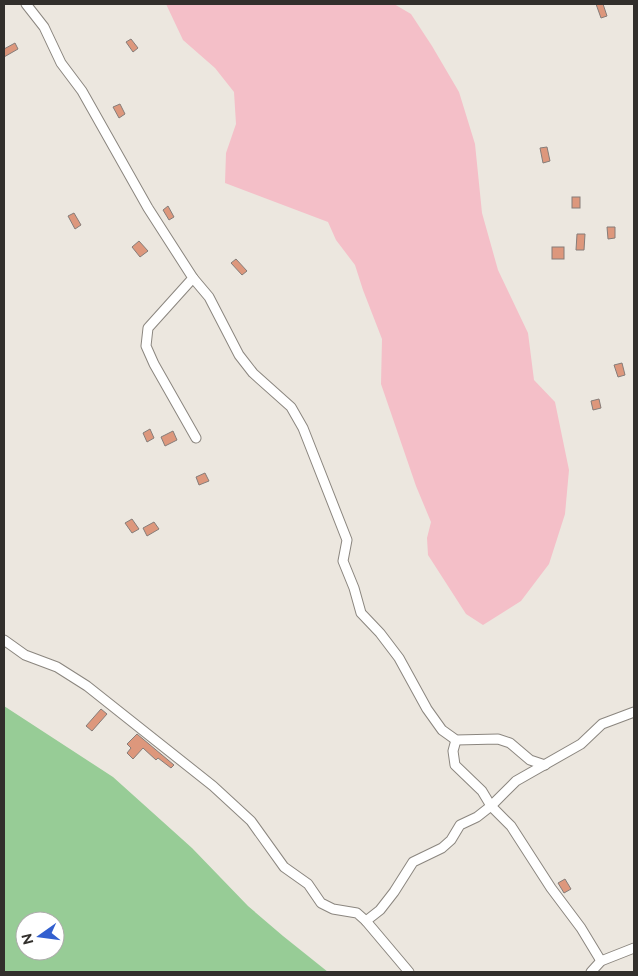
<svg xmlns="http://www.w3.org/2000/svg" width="638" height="976" font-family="Raleway,sans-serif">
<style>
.green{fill:#f4bfc8}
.water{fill:#97cc96;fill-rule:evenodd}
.building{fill:#dd977c;stroke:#867d79}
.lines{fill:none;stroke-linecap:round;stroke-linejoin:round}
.minor-casing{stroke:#8b867f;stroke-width:11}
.minor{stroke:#fff;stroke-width:9}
</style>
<rect width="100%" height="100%" fill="#ece7df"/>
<path class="green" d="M 166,4 L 394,4 L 411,14 L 432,46 L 459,92 L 475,144 L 482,213 L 498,270 L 528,333 L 534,380 L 555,402 L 569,470 L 565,514 L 549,564 L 521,601 L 483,625 L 466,614 L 428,555 L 427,538 L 431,522 L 416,486 L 381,384 L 382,339 L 363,290 L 355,265 L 336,240 L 328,222 L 225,183 L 226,153 L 236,124 L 234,92 L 215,68 L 183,40 Z"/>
<path class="water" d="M 4,706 L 113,777 L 192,848 L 248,906 L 283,936 L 328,972 L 4,972 ZM 25,921 L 55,921 L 55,951 L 25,951 Z"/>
<g class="building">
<path d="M 596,4 L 603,4 L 607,16 L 601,18 Z"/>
<path d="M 131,39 L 138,48 L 133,52 L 126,42 Z"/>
<path d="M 15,43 L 18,49 L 4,57 L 4,49 Z"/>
<path d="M 120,104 L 125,114 L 119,118 L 113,107 Z"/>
<path d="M 547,147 L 550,161 L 543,163 L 540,148 Z"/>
<rect x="572" y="197" width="8" height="11"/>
<path d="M 168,206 L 174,217 L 169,220 L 163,210 Z"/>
<path d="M 74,213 L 81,225 L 75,229 L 68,216 Z"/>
<path d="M 607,227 L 615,227 L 615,238 L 608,239 Z"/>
<path d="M 577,234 L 585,234 L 584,250 L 576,250 Z"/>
<path d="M 139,241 L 148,251 L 140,257 L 132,247 Z"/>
<rect x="552" y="247" width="12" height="12"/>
<path d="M 236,259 L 247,271 L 242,275 L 231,263 Z"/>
<path d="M 622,363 L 625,375 L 618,377 L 614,365 Z"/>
<path d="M 599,399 L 601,408 L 593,410 L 591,401 Z"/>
<path d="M 150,429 L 154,438 L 147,442 L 143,433 Z"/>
<path d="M 173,431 L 177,440 L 165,446 L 161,437 Z"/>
<path d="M 205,473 L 209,481 L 199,485 L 196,477 Z"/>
<path d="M 132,519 L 139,529 L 132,533 L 125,523 Z"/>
<path d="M 154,522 L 159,529 L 147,536 L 143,528 Z"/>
<path d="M 101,709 L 107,714 L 92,731 L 86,726 Z"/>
<path d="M 137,734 L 174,765 L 171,768 L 158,758 L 156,760 L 143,748 L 133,759 L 127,753 L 131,748 L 127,744 Z"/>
<path d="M 565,879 L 571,889 L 564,893 L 558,883 Z"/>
</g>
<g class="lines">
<g class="minor-casing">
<g id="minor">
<path d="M 26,4 L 44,27 L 61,63 L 82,91 L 148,208 L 193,278 L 148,328 L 146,346 L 154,364 L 196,438"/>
<path d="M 193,278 L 209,297 L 239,355 L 253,373 L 291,407 L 303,428 L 347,540 L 343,561 L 354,588 L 361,613 L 380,633 L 399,658 L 427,709 L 442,730 L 456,740 L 498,739 L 510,743 L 530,760 L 545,765"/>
<path d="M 4,640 L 25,655 L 57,667 L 87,686 L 213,786 L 251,821 L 284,867 L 308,884 L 321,903 L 333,909 L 357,913 L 366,921 L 409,972"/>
<path d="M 456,740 L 453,751 L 455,765 L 482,791 L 491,806 L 511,826 L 551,888 L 581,928 L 601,961"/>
<path d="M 366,921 L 380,910 L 394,892 L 413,862 L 442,848 L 451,840 L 460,825 L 477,817 L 491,806 L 516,781 L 581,744 L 602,724 L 634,712"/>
<path d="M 591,972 L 601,961 L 634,948"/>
</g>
</g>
<use href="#minor" class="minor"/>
</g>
<rect width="638" height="976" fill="none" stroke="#322f2c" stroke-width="10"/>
<g transform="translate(40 936) rotate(256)"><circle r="24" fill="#ffffff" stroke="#adacab"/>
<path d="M0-4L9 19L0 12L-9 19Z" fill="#325fcf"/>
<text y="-8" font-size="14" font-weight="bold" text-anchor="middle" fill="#322f2c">N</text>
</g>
</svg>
